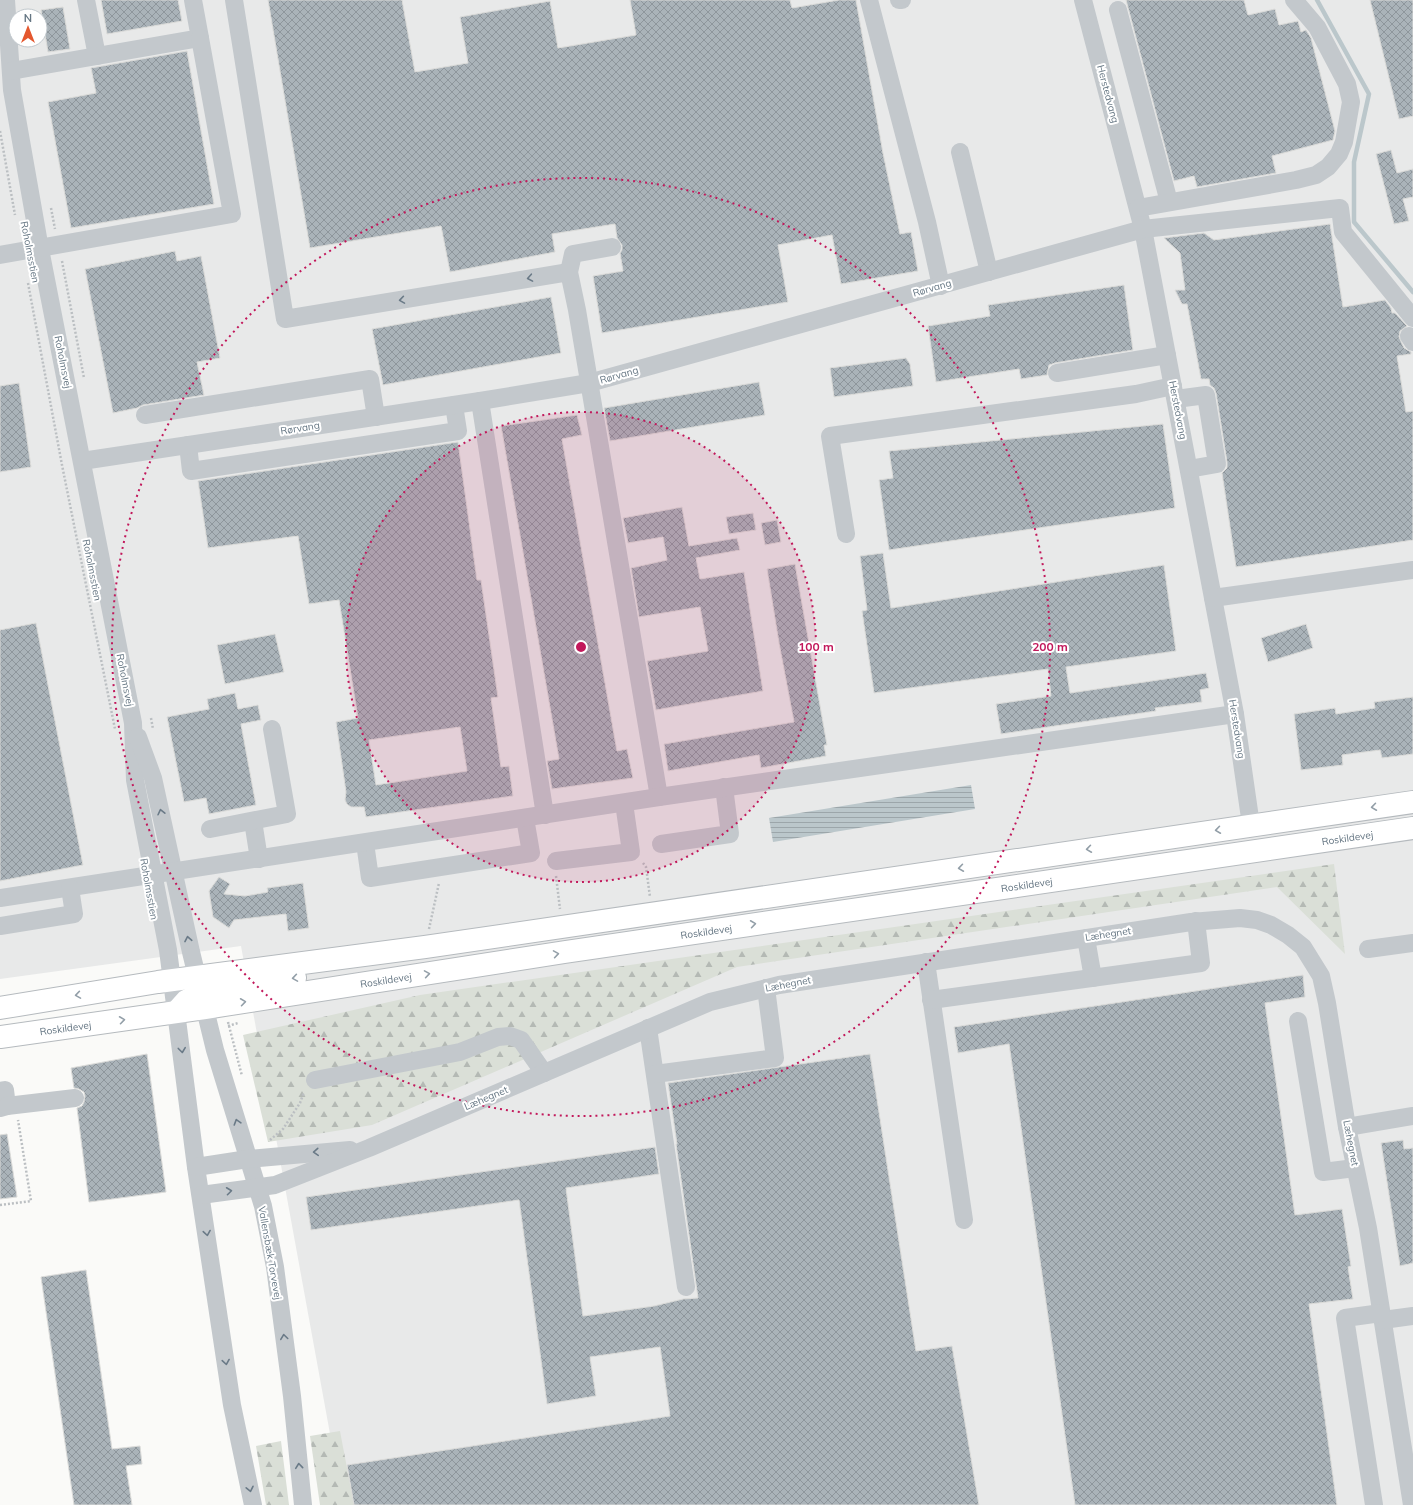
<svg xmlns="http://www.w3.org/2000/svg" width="1413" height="1505" font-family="Mulish,sans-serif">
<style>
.built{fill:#e8e9e9;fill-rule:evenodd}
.forest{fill:url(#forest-firs)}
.water{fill:url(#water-rules)}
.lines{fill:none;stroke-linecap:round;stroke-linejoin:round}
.stream{stroke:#bbc7cb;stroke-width:4.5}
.building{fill:url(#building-cross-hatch);stroke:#dcdcda;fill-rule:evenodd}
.major-casing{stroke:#b5babe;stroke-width:24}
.path{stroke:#bbbfc2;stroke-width:2.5;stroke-dasharray:2 2;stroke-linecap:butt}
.minor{stroke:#c3c8cc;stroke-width:18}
.major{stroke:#fff;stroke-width:22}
.oneway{stroke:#6a7a87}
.oneway2{stroke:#939fa8}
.ring{fill:none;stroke:#c2185b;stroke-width:2;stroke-dasharray:2 4}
.labels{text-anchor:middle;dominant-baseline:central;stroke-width:4;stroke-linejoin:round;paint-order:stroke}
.street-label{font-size:10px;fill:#657683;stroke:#fff}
.centre{fill:#c2185b;stroke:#fff;stroke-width:2}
.ring-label{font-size:12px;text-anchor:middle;font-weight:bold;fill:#c2185b;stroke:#fff;stroke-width:4;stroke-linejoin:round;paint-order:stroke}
</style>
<defs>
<pattern id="forest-firs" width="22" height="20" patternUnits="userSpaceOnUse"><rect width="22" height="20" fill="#dadfd7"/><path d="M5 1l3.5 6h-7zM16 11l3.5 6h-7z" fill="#b4b9b4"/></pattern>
<pattern id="water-rules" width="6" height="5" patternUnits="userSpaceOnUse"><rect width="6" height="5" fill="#bbc7cb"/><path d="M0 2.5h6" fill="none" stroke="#9ca6aa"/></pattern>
<pattern id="building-cross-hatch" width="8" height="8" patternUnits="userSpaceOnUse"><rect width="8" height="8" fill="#aab3b9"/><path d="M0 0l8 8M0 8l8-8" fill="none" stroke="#8e969c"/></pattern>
</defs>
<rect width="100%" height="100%" fill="#fafaf8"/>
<path class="built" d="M 0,0 L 1413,0 L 1413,1505 L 343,1505 L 241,946 L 0,979 ZM 16,16 L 40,16 L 40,40 L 16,40 Z"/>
<g class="forest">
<path d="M 1334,864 L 1345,954 L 1277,887 L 737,967 L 372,1125 L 268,1142 L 243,1035 L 420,995 Z"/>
<path d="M 340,1431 L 354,1505 L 320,1505 L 310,1436 Z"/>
<path d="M 281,1441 L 289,1505 L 266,1505 L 256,1446 Z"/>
</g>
<path class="water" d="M 971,785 L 975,809 L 773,842 L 769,818 Z"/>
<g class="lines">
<path class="stream" d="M 1317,0 L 1369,94 L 1354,162 L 1354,222 L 1413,292"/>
</g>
<g class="building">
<path d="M 101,0 L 178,0 L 182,21 L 107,34 Z"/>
<path d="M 268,0 L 402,0 L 415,72 L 468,63 L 460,17 L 550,1 L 558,48 L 636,35 L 630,0 L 790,0 L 792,8 L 839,0 L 856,0 L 883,153 L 900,234 L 911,232 L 918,271 L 841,284 L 832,235 L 778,245 L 788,302 L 602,333 L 593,276 L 623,271 L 620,253 L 622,250 L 622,245 L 617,238 L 615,224 L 552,234 L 555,252 L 450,272 L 441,226 L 310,248 Z"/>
<path d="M 1126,0 L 1244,0 L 1248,15 L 1275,9 L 1279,25 L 1298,21 L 1301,32 L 1306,30 L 1311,38 L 1335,131 L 1333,140 L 1272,156 L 1276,173 L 1197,187 L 1194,176 L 1174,181 Z"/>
<path d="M 1370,0 L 1413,0 L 1413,116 L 1399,119 Z"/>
<path d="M 63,7 L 70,49 L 48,52 L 41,10 Z"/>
<path d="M 187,51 L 214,204 L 71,228 L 48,102 L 96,93 L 91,68 Z"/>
<path d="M 1391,150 L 1397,173 L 1413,169 L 1413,197 L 1403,199 L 1409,221 L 1394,224 L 1376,154 Z"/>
<path d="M 1330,224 L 1343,307 L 1385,300 L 1391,308 L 1392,313 L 1395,313 L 1407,326 L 1400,331 L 1399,337 L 1404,348 L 1411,352 L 1411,354 L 1397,356 L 1406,412 L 1413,411 L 1413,540 L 1236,567 L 1222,473 L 1227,468 L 1227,462 L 1216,393 L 1214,388 L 1210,385 L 1209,379 L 1201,379 L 1187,304 L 1182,304 L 1175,290 L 1185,290 L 1180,253 L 1164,238 L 1204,233 L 1214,240 Z"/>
<path d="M 175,251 L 177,261 L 201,256 L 220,358 L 197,362 L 204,395 L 143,405 L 137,408 L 113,413 L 85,269 Z"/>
<path d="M 1124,285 L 1133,350 L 1055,363 L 1049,365 L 1047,375 L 1021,379 L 1019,369 L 936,382 L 928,326 L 990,316 L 988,305 Z"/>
<path d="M 551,297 L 561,353 L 383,385 L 372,329 Z"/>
<path d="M 906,358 L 910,364 L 913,386 L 834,397 L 830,368 Z"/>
<path d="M 759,382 L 765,415 L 610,441 L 604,408 Z"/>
<path d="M 19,383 L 31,467 L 0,472 L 0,386 Z"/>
<path d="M 577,415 L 582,435 L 562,439 L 617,751 L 627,749 L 633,778 L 552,789 L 547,761 L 559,759 L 501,426 Z"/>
<path d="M 1163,424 L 1175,508 L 889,550 L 879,480 L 893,478 L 889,451 Z"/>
<path d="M 458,442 L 477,580 L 481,580 L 498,697 L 491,698 L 501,767 L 509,766 L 513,796 L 366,817 L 364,807 L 351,807 L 347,804 L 345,800 L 346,792 L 336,722 L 358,718 L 339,600 L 309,604 L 298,536 L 208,548 L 198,481 ZM 460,727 L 467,771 L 376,785 L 369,740 Z"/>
<path d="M 682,507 L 689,546 L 737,538 L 740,550 L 696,558 L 700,579 L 744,572 L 763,691 L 656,710 L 647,661 L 708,651 L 700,607 L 639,617 L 631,568 L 667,560 L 663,537 L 628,543 L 623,518 Z"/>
<path d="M 753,513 L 756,530 L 729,534 L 726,517 Z"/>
<path d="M 777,520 L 781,542 L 765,545 L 761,523 Z"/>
<path d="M 883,553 L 891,608 L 1164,565 L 1176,651 L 1066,667 L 1070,693 L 1206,673 L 1209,688 L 1200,690 L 1202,702 L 1155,708 L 1156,711 L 1001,734 L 996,704 L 1051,696 L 1048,669 L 874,693 L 862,611 L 867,610 L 860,556 Z"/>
<path d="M 795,564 L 827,745 L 824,745 L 826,756 L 761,768 L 759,755 L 668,771 L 664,744 L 794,722 L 779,643 L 767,569 Z"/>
<path d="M 36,623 L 83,865 L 0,881 L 0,630 Z"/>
<path d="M 1306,624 L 1313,648 L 1268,662 L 1261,638 Z"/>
<path d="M 275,634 L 284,672 L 225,684 L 217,645 Z"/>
<path d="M 235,693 L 238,709 L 258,705 L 261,720 L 241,724 L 256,805 L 209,814 L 206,798 L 184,802 L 167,717 L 209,709 L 207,699 Z"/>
<path d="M 1413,697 L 1413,754 L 1382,758 L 1380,750 L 1342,755 L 1343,765 L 1301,770 L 1294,714 L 1335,708 L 1336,714 L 1375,708 L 1374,702 Z"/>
<path d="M 219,877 L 230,884 L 224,894 L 245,896 L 268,892 L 267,888 L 303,883 L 309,928 L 288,931 L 286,914 L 234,920 L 229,928 L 213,917 L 209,891 Z"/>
<path d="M 1303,975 L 1305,997 L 1265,1003 L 1295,1215 L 1342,1209 L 1351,1266 L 1348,1267 L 1353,1299 L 1309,1304 L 1337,1505 L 1075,1505 L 1009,1044 L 958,1053 L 954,1027 Z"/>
<path d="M 147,1054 L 166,1192 L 89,1202 L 77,1108 L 82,1106 L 84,1102 L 85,1096 L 84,1092 L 79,1089 L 74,1088 L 71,1068 Z"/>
<path d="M 870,1054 L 916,1351 L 952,1346 L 979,1505 L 354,1505 L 347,1465 L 670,1416 L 660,1347 L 590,1357 L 596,1396 L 547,1404 L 519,1200 L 311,1230 L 306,1197 L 655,1147 L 659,1174 L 566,1188 L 583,1316 L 654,1306 L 683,1299 L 698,1298 L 676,1144 L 677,1144 L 668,1083 Z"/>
<path d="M 7,1134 L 17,1197 L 0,1199 L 0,1135 Z"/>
<path d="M 1403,1140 L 1404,1149 L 1413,1148 L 1413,1263 L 1400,1266 L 1381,1143 Z"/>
<path d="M 86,1270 L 112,1449 L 140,1446 L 142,1464 L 126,1466 L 132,1505 L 74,1505 L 41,1277 Z"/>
</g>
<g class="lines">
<g class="major-casing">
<g id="major">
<path d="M 0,1008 L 158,982 L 425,947 L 1413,802"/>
<path d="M 177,1011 L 186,1001 L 201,993 L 295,978"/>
<path id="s1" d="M 0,1037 L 205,1008 L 565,952 L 1413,828"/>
</g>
</g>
<g class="path">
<path d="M 0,131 L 15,215"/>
<path d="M 51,208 L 55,229"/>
<path d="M 62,261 L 84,378"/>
<path d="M 28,283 L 62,465 L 115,729"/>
<path d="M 151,718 L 153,729"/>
<path d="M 643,863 L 646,867 L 650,897"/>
<path d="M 556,876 L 560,909"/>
<path d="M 429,929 L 439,883"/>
<path d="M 228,1022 L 242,1076"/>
<path d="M 228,1026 L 238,1023"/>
<path d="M 270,1140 L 283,1129 L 300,1103 L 304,1092"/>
<path d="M 0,1205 L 31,1201 L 18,1120"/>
</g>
<g class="minor">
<path d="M 6,0 L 12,90 L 40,249 L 133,723 L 135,780 L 168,950 L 196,1167 L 232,1405 L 253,1505"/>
<path d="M 86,0 L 97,56"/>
<path d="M 234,0 L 285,319 L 569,272"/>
<path d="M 869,0 L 927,222 L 941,286"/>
<path d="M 899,0 L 902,0"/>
<path d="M 1083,0 L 1143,229 L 1235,714 L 1251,825"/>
<path d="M 1118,10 L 1169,202"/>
<path d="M 11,71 L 200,38 L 193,0"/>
<path d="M 960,152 L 989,272"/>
<path d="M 1138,208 L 1296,180 L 1316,175 L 1328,167 L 1339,154 L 1344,142 L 1351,102 L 1347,84 L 1317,27 L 1294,0"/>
<path d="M 612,247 L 573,254 L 569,272 L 577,310 L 659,797"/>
<path d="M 0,255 L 232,214 L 200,38"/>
<path d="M 1409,336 L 1413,342"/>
<path d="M 1057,373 L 1167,355"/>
<path d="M 1176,399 L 1206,395 L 1217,464 L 1189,469"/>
<path d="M 480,401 L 545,815"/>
<path d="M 145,415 L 370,379 L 376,417"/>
<path d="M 188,445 L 191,471 L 458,431 L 454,405"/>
<path d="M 82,461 L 480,401 L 589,383 L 1143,229 L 1340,208 L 1343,232 L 1413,318"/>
<path d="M 846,534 L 830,436 L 1136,394 L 1173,386"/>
<path d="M 1213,598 L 1413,570"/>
<path d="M 138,737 L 153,778 L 191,952 L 215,1050 L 263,1206 L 275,1267 L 292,1396 L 303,1505"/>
<path d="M 253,821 L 259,859"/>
<path d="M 210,829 L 287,814 L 272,729"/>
<path d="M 365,843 L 370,878 L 531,853 L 525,818"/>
<path d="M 661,844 L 730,834 L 724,787"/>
<path d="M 556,861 L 631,852 L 624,803"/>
<path d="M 0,898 L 659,797 L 1235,714"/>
<path d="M 0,926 L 74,914 L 70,888"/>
<path d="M 1086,938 L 1093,978"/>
<path d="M 1368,949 L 1413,943"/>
<path d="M 926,962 L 964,1220"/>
<path d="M 931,1000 L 1201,963 L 1196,921"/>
<path d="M 1298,1021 L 1323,1172 L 1355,1168"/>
<path d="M 648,1028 L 686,1287"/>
<path d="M 655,1074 L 775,1058 L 766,988"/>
<path d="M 315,1080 L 460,1052 L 498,1037 L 510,1036 L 521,1040 L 544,1073"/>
<path d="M 0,1091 L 5,1090 L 7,1106 L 0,1108"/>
<path d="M 7,1106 L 75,1098"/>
<path d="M 1347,1127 L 1413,1116"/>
<path d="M 196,1167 L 248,1159 L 350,1150"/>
<path d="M 201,1195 L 275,1185 L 369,1148 L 710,1002 L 779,985 L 1191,922 L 1240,918 L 1257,920 L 1271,925 L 1288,935 L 1303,947 L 1321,976 L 1327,1003 L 1347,1127 L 1368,1228 L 1412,1505"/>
<path d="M 1383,1320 L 1413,1316"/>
<path d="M 1374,1505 L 1345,1318 L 1381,1313"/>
</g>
<use href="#major" class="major"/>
</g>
<defs><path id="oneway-chevron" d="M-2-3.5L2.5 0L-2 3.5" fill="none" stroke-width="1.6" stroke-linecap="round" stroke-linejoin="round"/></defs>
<g class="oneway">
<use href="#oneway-chevron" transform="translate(530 278) rotate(170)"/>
<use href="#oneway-chevron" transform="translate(402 300) rotate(171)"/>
<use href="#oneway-chevron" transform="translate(161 812) rotate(-103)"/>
<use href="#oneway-chevron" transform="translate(188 939) rotate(-101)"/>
<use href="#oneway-chevron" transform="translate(182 1050) rotate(83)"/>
<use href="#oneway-chevron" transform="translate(237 1122) rotate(-107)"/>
<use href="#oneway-chevron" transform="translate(316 1152) rotate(176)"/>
<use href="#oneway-chevron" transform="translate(229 1191) rotate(-7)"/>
<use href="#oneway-chevron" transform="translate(207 1233) rotate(81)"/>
<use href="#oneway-chevron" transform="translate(284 1337) rotate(-98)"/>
<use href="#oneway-chevron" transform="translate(226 1362) rotate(81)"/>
<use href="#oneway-chevron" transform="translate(299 1466) rotate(-96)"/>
<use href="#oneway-chevron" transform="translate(250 1489) rotate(78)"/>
</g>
<g class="oneway2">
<use href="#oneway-chevron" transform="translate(1374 807) rotate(172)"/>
<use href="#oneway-chevron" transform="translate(1218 830) rotate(172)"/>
<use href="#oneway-chevron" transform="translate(1089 849) rotate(172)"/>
<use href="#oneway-chevron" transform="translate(961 868) rotate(172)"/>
<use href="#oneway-chevron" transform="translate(753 924) rotate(-8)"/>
<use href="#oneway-chevron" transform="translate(556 954) rotate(-9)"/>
<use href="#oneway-chevron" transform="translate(427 974) rotate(-9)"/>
<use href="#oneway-chevron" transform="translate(295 978) rotate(171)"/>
<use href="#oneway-chevron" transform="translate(78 995) rotate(171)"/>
<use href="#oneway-chevron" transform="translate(243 1002) rotate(-8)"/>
<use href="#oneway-chevron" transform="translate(122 1020) rotate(-8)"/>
</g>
<circle cx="581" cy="647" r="235" fill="#c2185b" fill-opacity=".12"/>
<g class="ring">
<circle cx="581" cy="647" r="235"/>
<circle cx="581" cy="647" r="469"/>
</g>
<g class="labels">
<g class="street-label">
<text transform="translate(1108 94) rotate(75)">Herstedvang</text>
<text transform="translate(30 252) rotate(79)">Roholmsstien</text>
<text transform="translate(932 288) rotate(-16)">Rørvang</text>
<text transform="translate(63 362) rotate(79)">Roholmsvej</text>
<text transform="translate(619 375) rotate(-16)">Rørvang</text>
<text transform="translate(1178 410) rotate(79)">Herstedvang</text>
<text transform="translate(300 428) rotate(-9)">Rørvang</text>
<text transform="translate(92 570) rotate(79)">Roholmsstien</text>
<text transform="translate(125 680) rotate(79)">Roholmsvej</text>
<text transform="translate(1237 729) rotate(81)">Herstedvang</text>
<text stroke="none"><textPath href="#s1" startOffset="1362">Roskildevej</textPath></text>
<text stroke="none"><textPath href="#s1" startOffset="1038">Roskildevej</textPath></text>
<text transform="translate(149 889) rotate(80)">Roholmsstien</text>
<text stroke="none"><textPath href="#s1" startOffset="714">Roskildevej</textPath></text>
<text transform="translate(1108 934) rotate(-9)">Læhegnet</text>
<text stroke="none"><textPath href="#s1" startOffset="390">Roskildevej</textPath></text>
<text transform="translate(788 984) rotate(-11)">Læhegnet</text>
<text stroke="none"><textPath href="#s1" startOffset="66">Roskildevej</textPath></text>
<text transform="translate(486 1098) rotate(-23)">Læhegnet</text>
<text transform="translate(1351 1143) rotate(79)">Læhegnet</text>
<text transform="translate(270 1253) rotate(80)">Vallensbæk Torvevej</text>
</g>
</g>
<circle cx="581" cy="647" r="6" class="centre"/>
<g class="ring-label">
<text x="816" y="651">100 m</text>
<text x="1050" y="651">200 m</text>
</g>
<g transform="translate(28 28)"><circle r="19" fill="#ffffff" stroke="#c1c8cd"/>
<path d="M0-3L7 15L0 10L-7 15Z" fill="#e4572e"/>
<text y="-6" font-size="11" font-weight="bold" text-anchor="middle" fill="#657683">N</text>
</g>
</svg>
